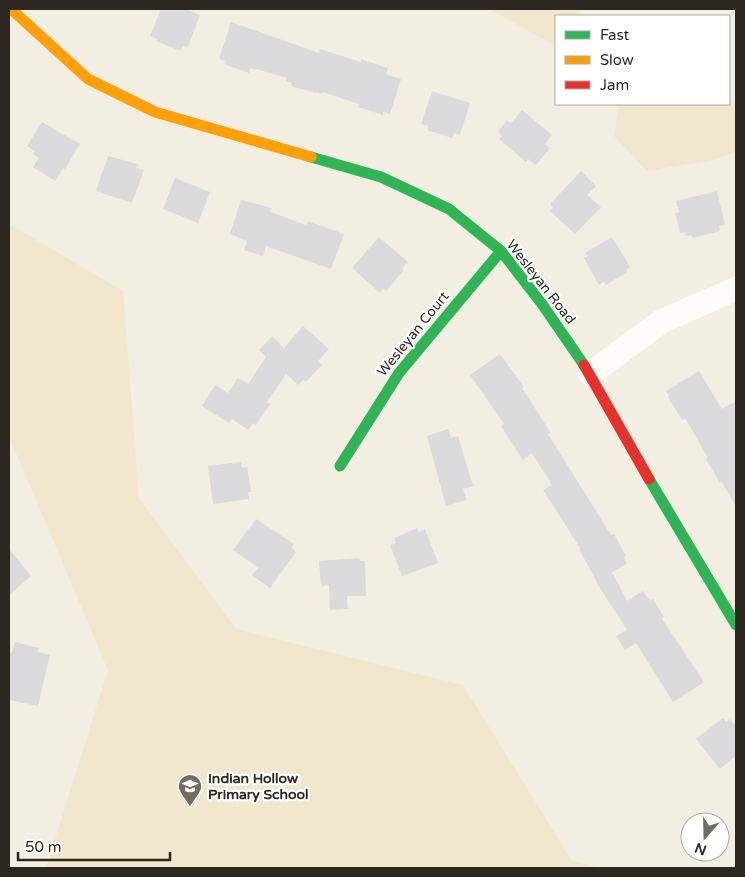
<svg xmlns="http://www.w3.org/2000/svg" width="745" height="877" font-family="'Varela Round',sans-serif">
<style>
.green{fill:#f2e7cd}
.building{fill:#dadadc}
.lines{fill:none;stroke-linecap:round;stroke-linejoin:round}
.street{stroke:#fdfcfb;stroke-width:24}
.fast{stroke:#30b455;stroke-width:11}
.slow{stroke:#ff9f0a;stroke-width:11}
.jam{stroke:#e5322d;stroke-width:11}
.labels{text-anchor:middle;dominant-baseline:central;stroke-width:4.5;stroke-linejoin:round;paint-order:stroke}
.street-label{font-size:14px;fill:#2c2820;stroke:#fff}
.poi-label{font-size:14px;font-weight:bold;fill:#2c2820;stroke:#fff;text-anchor:start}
</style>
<rect width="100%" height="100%" fill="#f3eee2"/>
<g class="green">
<path d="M 489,9 L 577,9 L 587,16 L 556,16 L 556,46 Z"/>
<path d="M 729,100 L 736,103 L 736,152 L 714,160 L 647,171 L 614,136 L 619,104 L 729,104 Z"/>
<path d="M 9,224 L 123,291 L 139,498 L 236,629 L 463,685 L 572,861 L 602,868 L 46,868 L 108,670 L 9,436 Z"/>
</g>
<g class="building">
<path d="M 161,9 L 185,9 L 200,15 L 188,47 L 183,46 L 181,51 L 156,41 L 157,39 L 150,36 Z"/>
<path d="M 231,22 L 319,53 L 320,49 L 361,62 L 361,59 L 388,68 L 386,74 L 401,79 L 390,114 L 383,112 L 383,115 L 358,107 L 359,104 L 323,92 L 323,94 L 316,92 L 316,93 L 291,86 L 292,83 L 286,81 L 287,78 L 256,69 L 256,70 L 251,68 L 249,73 L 224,64 L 225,61 L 219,59 Z"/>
<path d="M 432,91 L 470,103 L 460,135 L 454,133 L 452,138 L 427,130 L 429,126 L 421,124 Z"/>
<path d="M 522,110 L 552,135 L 545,144 L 550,148 L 536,165 L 528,159 L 526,162 L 499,139 L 502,136 L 498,132 L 507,120 L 511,123 Z"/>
<path d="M 42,122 L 80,144 L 65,169 L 63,168 L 55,181 L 33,167 L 39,158 L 33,154 L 35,151 L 27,146 Z"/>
<path d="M 108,156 L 137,164 L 136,168 L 144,170 L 132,203 L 96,191 Z"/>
<path d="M 581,171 L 596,186 L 587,195 L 601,207 L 575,234 L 550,211 L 553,208 L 550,204 Z"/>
<path d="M 175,178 L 210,192 L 198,223 L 163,209 Z"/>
<path d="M 717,191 L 725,225 L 719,226 L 720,231 L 692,238 L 692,235 L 686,236 L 685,232 L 680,233 L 675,213 L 679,212 L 676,201 Z"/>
<path d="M 241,200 L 272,208 L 271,212 L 306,225 L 308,221 L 344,234 L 331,269 L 266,246 L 263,256 L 244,250 L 247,241 L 230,234 Z"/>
<path d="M 379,237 L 408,262 L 402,269 L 404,270 L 386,291 L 383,289 L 380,293 L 352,268 Z"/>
<path d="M 612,237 L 630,267 L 626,270 L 627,272 L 606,285 L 604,282 L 599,285 L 584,258 L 588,256 L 585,253 Z"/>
<path d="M 303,326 L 329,349 L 318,361 L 322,365 L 306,382 L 303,380 L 298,385 L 286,374 L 267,402 L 270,404 L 256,425 L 253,423 L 248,430 L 232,419 L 229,423 L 202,406 L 215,385 L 228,393 L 238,378 L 248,384 L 266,357 L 259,350 L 272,336 L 284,348 Z"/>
<path d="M 500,354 L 524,387 L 522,388 L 551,433 L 548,434 L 611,535 L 614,534 L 626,556 L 624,557 L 627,564 L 612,572 L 627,601 L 643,591 L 650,601 L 653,599 L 664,617 L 662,619 L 704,682 L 673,702 L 636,643 L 625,650 L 616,636 L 627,630 L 600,588 L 579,549 L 580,548 L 543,490 L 552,485 L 532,453 L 523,460 L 501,426 L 504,424 L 470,375 Z"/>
<path d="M 699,371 L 722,409 L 736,401 L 736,507 L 722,482 L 720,483 L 706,459 L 708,458 L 688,423 L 685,419 L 682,420 L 668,397 L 669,396 L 666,391 Z"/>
<path d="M 448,429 L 451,438 L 458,436 L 473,486 L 463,489 L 467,500 L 446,506 L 427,436 Z"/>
<path d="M 241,462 L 242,468 L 247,467 L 251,492 L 248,492 L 249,499 L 213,504 L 208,466 Z"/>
<path d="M 256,519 L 294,544 L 292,548 L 296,552 L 270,588 L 252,575 L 258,568 L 233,550 Z"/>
<path d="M 417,528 L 419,532 L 425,529 L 438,563 L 402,576 L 390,545 L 396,543 L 394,538 Z"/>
<path d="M 9,549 L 31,576 L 9,595 Z"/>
<path d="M 359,558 L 360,561 L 365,561 L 366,596 L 347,596 L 348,609 L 330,610 L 329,585 L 321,586 L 319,561 Z"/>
<path d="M 15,642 L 39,648 L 38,652 L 50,655 L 38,706 L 9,700 L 9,652 L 12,653 Z"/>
<path d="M 723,718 L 726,722 L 730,719 L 736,727 L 736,756 L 720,769 L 696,739 Z"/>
</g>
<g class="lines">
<path class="street" d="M 590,374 L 662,321 L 736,289"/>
<g class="fast">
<path d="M 311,157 L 381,177 L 449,209 L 501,251 L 542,304 L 584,365"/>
<path d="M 340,466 L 399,373 L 501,251"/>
<path d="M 649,479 L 736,625"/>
</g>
<path class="slow" d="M 11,9 L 88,79 L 155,112 L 311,157"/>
<path class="jam" d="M 584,365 L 649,479"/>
</g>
<defs>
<g id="school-pin" transform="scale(1.25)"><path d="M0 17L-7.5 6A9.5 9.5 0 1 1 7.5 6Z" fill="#726d64" stroke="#fff"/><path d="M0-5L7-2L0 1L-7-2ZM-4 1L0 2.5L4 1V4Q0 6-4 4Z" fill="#fff"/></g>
</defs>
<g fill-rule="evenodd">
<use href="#school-pin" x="190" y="786"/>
</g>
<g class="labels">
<g class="street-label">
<text transform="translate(541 282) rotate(52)">Wesleyan Road</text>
<text transform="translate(413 334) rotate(-51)">Wesleyan Court</text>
</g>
<g class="poi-label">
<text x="208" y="778">Indian Hollow<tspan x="208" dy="16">Primary School</tspan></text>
</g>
</g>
<rect width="745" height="877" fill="none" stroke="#2c2820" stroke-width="20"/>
<rect x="555" y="15" width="175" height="90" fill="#ffffff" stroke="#aba9a6"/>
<rect x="565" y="31" width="25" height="8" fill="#30b455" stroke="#aba9a6"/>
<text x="600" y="40" font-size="15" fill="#2c2820">Fast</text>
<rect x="565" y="56" width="25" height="8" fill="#ff9f0a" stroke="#aba9a6"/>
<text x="600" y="65" font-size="15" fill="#2c2820">Slow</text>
<rect x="565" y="81" width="25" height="8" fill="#e5322d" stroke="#aba9a6"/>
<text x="600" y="90" font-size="15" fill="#2c2820">Jam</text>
<g transform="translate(705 837) rotate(200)"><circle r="24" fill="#ffffff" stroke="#aba9a6"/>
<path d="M0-4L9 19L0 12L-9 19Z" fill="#726d64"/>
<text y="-8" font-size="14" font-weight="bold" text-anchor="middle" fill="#2c2820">N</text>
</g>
<path d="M18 852v8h152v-8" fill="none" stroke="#2c2820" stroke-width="2.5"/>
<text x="25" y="852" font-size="15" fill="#2c2820" stroke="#ffffff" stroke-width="4" paint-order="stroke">50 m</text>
</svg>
